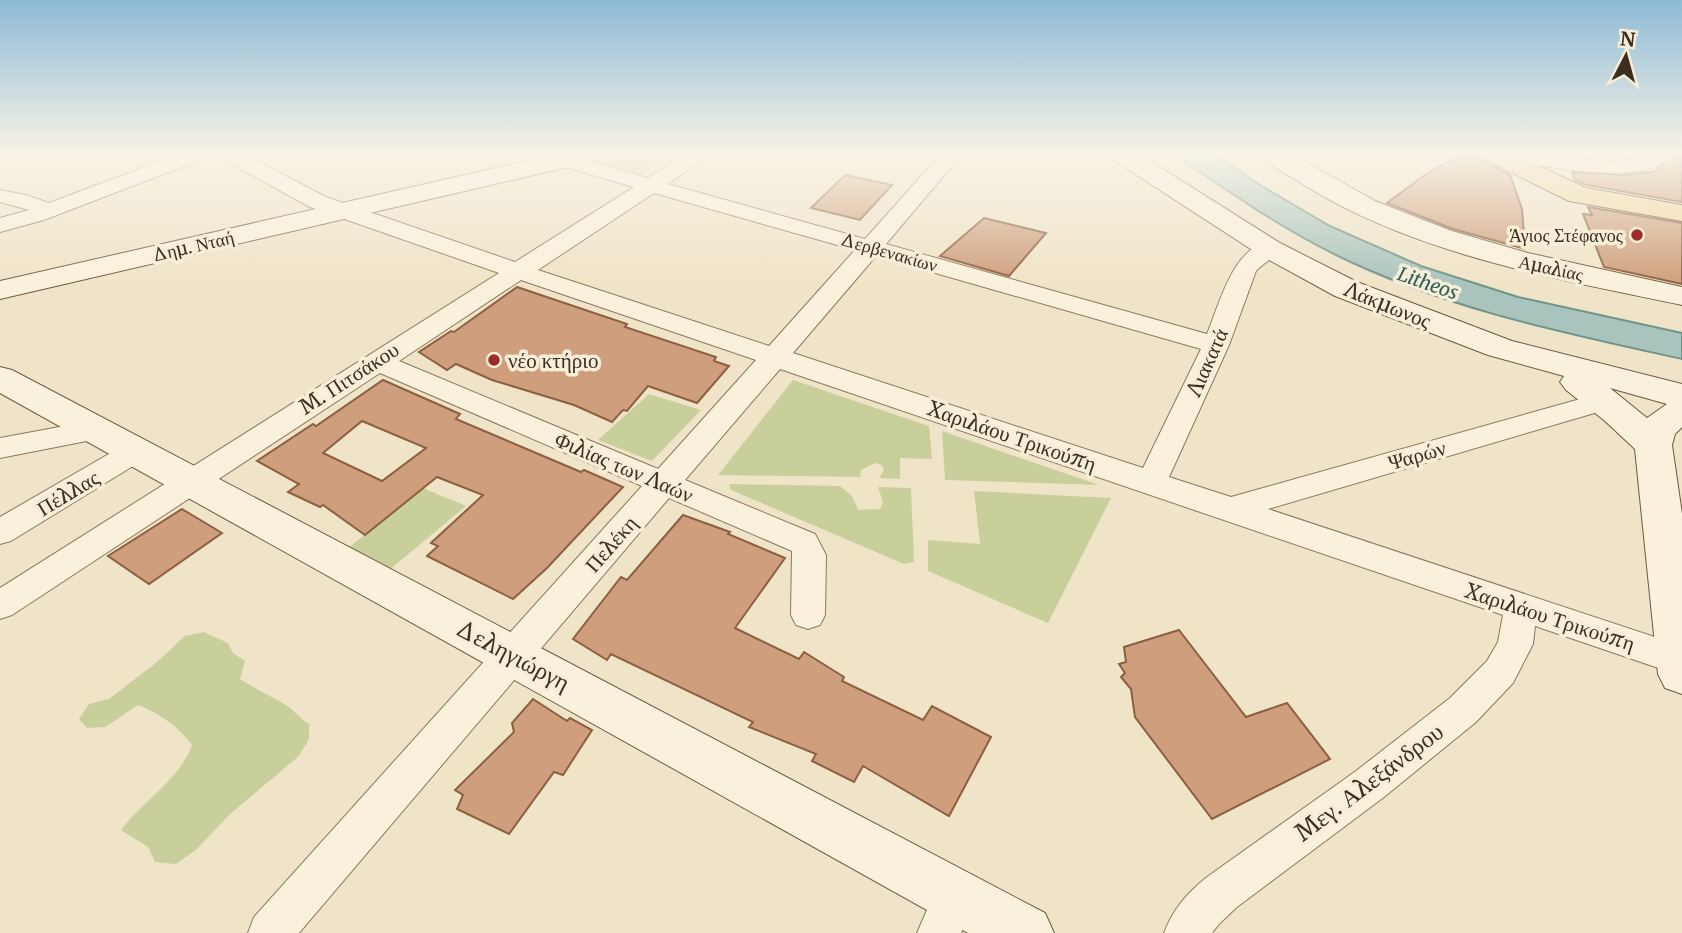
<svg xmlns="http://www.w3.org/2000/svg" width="1682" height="933" font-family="Merriweather,serif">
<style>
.green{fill:#c9cf9b}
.water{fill:#a9c4bc;stroke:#6f938a;stroke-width:2}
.building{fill:#cf9f7d;stroke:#8d5f41;stroke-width:2;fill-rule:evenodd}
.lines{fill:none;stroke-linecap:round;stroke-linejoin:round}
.street-casing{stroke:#8d765c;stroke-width:2}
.secondary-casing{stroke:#6f573f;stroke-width:2}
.primary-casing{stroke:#5b4430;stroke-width:2}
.street{fill:#faf1dc;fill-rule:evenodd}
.secondary{fill:#faf1dc;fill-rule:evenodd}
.primary{fill:#f3d9a0;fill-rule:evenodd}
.poi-dot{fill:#9e2a2b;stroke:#f7eed8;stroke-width:2.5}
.labels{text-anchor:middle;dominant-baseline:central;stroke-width:7;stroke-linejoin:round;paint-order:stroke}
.far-poi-label{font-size:18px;fill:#3d2e20;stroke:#f7eed8;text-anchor:end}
.far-street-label{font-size:18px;fill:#3d2e20;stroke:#f7eed8}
.far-water-label{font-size:19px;font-style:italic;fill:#2f5d5a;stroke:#f7eed8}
.street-label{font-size:21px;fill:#3d2e20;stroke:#f7eed8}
.poi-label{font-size:21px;fill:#3d2e20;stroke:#f7eed8;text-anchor:start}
.near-street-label{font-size:24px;fill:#3d2e20;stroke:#f7eed8}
</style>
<rect width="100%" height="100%" fill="#f0e4c8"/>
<g class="green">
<path d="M 619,154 L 673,154 L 640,174 L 591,161 Z"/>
<path d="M 793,380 L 929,426 L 932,459 L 900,458 L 900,479 L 879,478 L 884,470 L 882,465 L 875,463 L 861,470 L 860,477 L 718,475 Z"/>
<path d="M 649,394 L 701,410 L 652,461 L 598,440 Z"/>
<path d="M 942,431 L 1099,485 L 945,480 Z"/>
<path d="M 729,484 L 840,486 L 852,496 L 858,510 L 880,509 L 883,502 L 878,487 L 911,488 L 914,562 L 904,564 L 731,490 Z"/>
<path d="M 423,488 L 466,506 L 388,571 L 347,549 Z"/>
<path d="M 974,491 L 1111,498 L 1048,623 L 928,571 L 928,540 L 980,544 Z"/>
<path d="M 204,632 L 228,643 L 233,653 L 245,661 L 240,679 C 255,689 271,696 286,705 C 294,710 300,719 309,724 L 309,739 L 299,756 L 230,814 L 197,849 L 176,864 L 155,862 L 148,847 L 121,830 C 143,801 180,779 192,745 C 179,727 159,713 138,705 L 105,727 L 87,728 L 79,719 L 89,704 L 109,699 L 157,662 L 185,636 Z"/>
</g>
<path class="water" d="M 1174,154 L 1214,154 L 1260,185 L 1330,226 L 1421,266 L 1518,297 L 1682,333 L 1682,359 C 1564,333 1446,309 1336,255 C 1279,227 1226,190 1174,154 Z"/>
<g class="building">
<path d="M 1462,154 L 1477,154 L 1483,161 L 1510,175 L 1522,209 L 1525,249 L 1453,229 L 1387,203 L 1426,174 Z"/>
<path d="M 1676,154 L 1682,154 L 1682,202 L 1587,185 L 1575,180 L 1572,172 L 1622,175 L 1653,172 Z"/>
<path d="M 845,175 L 892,185 L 860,220 L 811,208 Z"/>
<path d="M 1588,207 L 1682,223 L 1682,284 L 1604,267 L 1583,214 L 1592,215 Z"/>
<path d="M 984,218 L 1046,233 L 1009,276 L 940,256 Z"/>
<path d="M 517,287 L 627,324 L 625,327 L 716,357 L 714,361 L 729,366 L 697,403 L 648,386 L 627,411 L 623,410 L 612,422 L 574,405 L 492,380 L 456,364 L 447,370 L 419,352 L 451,331 L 454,332 Z"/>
<path d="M 383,380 L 460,414 L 456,419 L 581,472 L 584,470 L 623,487 L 547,568 L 513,599 L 427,556 L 438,546 L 431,543 L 483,495 L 437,477 L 365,535 L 323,505 L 320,507 L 288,492 L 299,484 L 257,461 L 313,424 L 316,426 ZM 362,421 L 426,448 L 382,481 L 323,453 Z"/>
<path d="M 182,509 L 222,533 L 149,584 L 108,556 Z"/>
<path d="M 683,515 L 730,532 L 728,534 L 785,558 L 735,628 L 799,659 L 804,652 L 844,677 L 842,681 L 923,720 L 932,706 L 991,737 L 949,816 L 863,766 L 854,782 L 812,761 L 816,754 L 749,727 L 753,722 L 611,654 L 607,660 L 573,639 L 621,577 L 627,580 Z"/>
<path d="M 1179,630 L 1246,717 L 1287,703 L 1330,759 L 1212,819 L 1135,717 L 1131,689 L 1121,677 L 1125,673 L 1119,664 L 1126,662 L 1124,647 Z"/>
<path d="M 533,699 L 567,721 L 570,718 L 592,730 L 563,775 L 554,772 L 509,834 L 457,809 L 463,795 L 455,790 L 514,732 L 512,723 Z"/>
</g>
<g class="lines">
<g class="street-casing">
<g id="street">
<path d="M 180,154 L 208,154 L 205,158 L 44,220 L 0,232 L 0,218 L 29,210 L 0,202 L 0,190 L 26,195 L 49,203 Z"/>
<path d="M 218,154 L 243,154 L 326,197 L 515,262 L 634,187 L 555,164 L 552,160 L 555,156 L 562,154 L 648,178 L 686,154 L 710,154 L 668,184 L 865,239 L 941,154 L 962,154 L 886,244 L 1207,334 C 1219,306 1236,234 1278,244 L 1281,249 C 1275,258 1264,262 1256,271 L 1229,345 L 1169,477 L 1231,497 L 1605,392 L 1615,395 L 1619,401 L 1615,407 L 1268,509 L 1682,646 L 1682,676 L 1535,626 L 1533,644 L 1513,683 L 1476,722 L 1384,797 L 1237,907 L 1219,924 L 1212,933 L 1164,933 C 1173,909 1187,893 1207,877 L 1356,771 L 1450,698 L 1487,661 L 1498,642 L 1503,615 L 780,369 L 685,480 L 815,534 L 826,555 L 825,615 L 820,625 L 808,629 L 796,625 L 791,615 L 792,551 L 669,498 L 299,933 L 248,933 L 254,917 L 642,486 L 380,373 L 12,615 L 0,619 L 0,588 L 499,273 L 310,207 L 221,158 ZM 654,193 L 855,250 L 769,346 L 538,270 ZM 876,256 L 1201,349 L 1143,468 L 793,353 ZM 521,280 L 756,360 L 658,469 L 399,361 Z"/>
<path d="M 1507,154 C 1541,154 1575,160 1609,161 C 1631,162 1651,154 1673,154 C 1648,188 1552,166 1515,162 L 1508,160 Z"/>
<path d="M 97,420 L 107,423 L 111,430 L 107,437 L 0,458 L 0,438 Z"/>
<path d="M 136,441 L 146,444 L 151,451 L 146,458 L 11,541 L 0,544 L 0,517 L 126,444 Z"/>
<path d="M 955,873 L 970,880 L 977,895 L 961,933 L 917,933 L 940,880 Z"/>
</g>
</g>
<g class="secondary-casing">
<g id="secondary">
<path d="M 557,154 L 603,154 L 599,159 L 590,162 L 0,299 L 0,281 Z"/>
<path d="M 1108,154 L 1139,154 L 1280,243 L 1357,282 L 1512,341 L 1682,384 L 1682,427 L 1675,434 L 1672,445 L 1682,514 L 1682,694 L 1665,688 L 1658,674 L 1635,449 L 1605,421 L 1566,390 L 1560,382 L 1564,376 L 1488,355 L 1335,296 L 1260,255 L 1112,159 ZM 1610,388 L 1667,404 L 1647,418 Z"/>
<path d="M 1261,154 L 1292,154 L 1375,201 L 1452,231 L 1528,253 L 1682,287 L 1682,305 C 1554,278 1417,255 1304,185 C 1291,176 1270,167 1261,154 Z"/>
<path d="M 0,367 L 12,370 L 1045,913 L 1054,933 L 968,933 L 0,393 Z"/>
</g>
</g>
<g class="primary-casing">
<path id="primary" d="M 1480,154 L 1513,154 L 1586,188 L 1682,205 L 1682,221 L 1569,201 L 1484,159 Z"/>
</g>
<use href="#street" class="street"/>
<use href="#secondary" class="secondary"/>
<use href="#primary" class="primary"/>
</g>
<linearGradient id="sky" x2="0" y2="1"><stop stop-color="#8fbad6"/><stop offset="0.54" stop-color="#f8f3e6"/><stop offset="1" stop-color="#f8f3e6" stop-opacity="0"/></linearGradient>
<rect width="1682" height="285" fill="url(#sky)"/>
<g class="poi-dot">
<circle cx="1637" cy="235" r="7"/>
<circle cx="494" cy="360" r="7"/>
</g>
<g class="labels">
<g class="far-poi-label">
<text x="1623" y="235">Άγιος Στέφανος</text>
</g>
<g class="far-street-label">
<text transform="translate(193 246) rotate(-13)">Δημ. Νταή</text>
<text transform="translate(889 252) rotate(16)">Δερβενακίων</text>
<text transform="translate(1551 268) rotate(12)">Αμαλίας</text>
</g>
<g class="far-water-label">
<text transform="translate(1428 283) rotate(19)">Litheos</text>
</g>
<g class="street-label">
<text transform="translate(1388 305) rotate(22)">Λάκμωνος</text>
<text transform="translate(1207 362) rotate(-66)">Λιακατά</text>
<text transform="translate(349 378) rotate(-33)">Μ. Πιτσάκου</text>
<text transform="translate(1012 436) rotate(19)">Χαριλάου Τρικούπη</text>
<text transform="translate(1417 455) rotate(-16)">Ψαρών</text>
<text transform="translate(624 467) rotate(23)">Φιλίας των Λαών</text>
<text transform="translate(68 493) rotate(-31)">Πέλλας</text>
<text transform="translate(611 544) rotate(-49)">Πελέκη</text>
<text transform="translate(1550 617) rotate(18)">Χαριλάου Τρικούπη</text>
</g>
<g class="poi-label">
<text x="508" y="360">νέο κτήριο</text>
</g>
<g class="near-street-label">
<text transform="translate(513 655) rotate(28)">Δεληγιώργη</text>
<text transform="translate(1369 782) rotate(-37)">Μεγ. Αλεξάνδρου</text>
</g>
</g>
<g transform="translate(1626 56) rotate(6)" stroke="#f7eed8" stroke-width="5" paint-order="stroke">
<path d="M0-5L12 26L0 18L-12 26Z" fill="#3d2e20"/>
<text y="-10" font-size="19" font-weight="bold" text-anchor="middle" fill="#3d2e20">N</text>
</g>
</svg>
